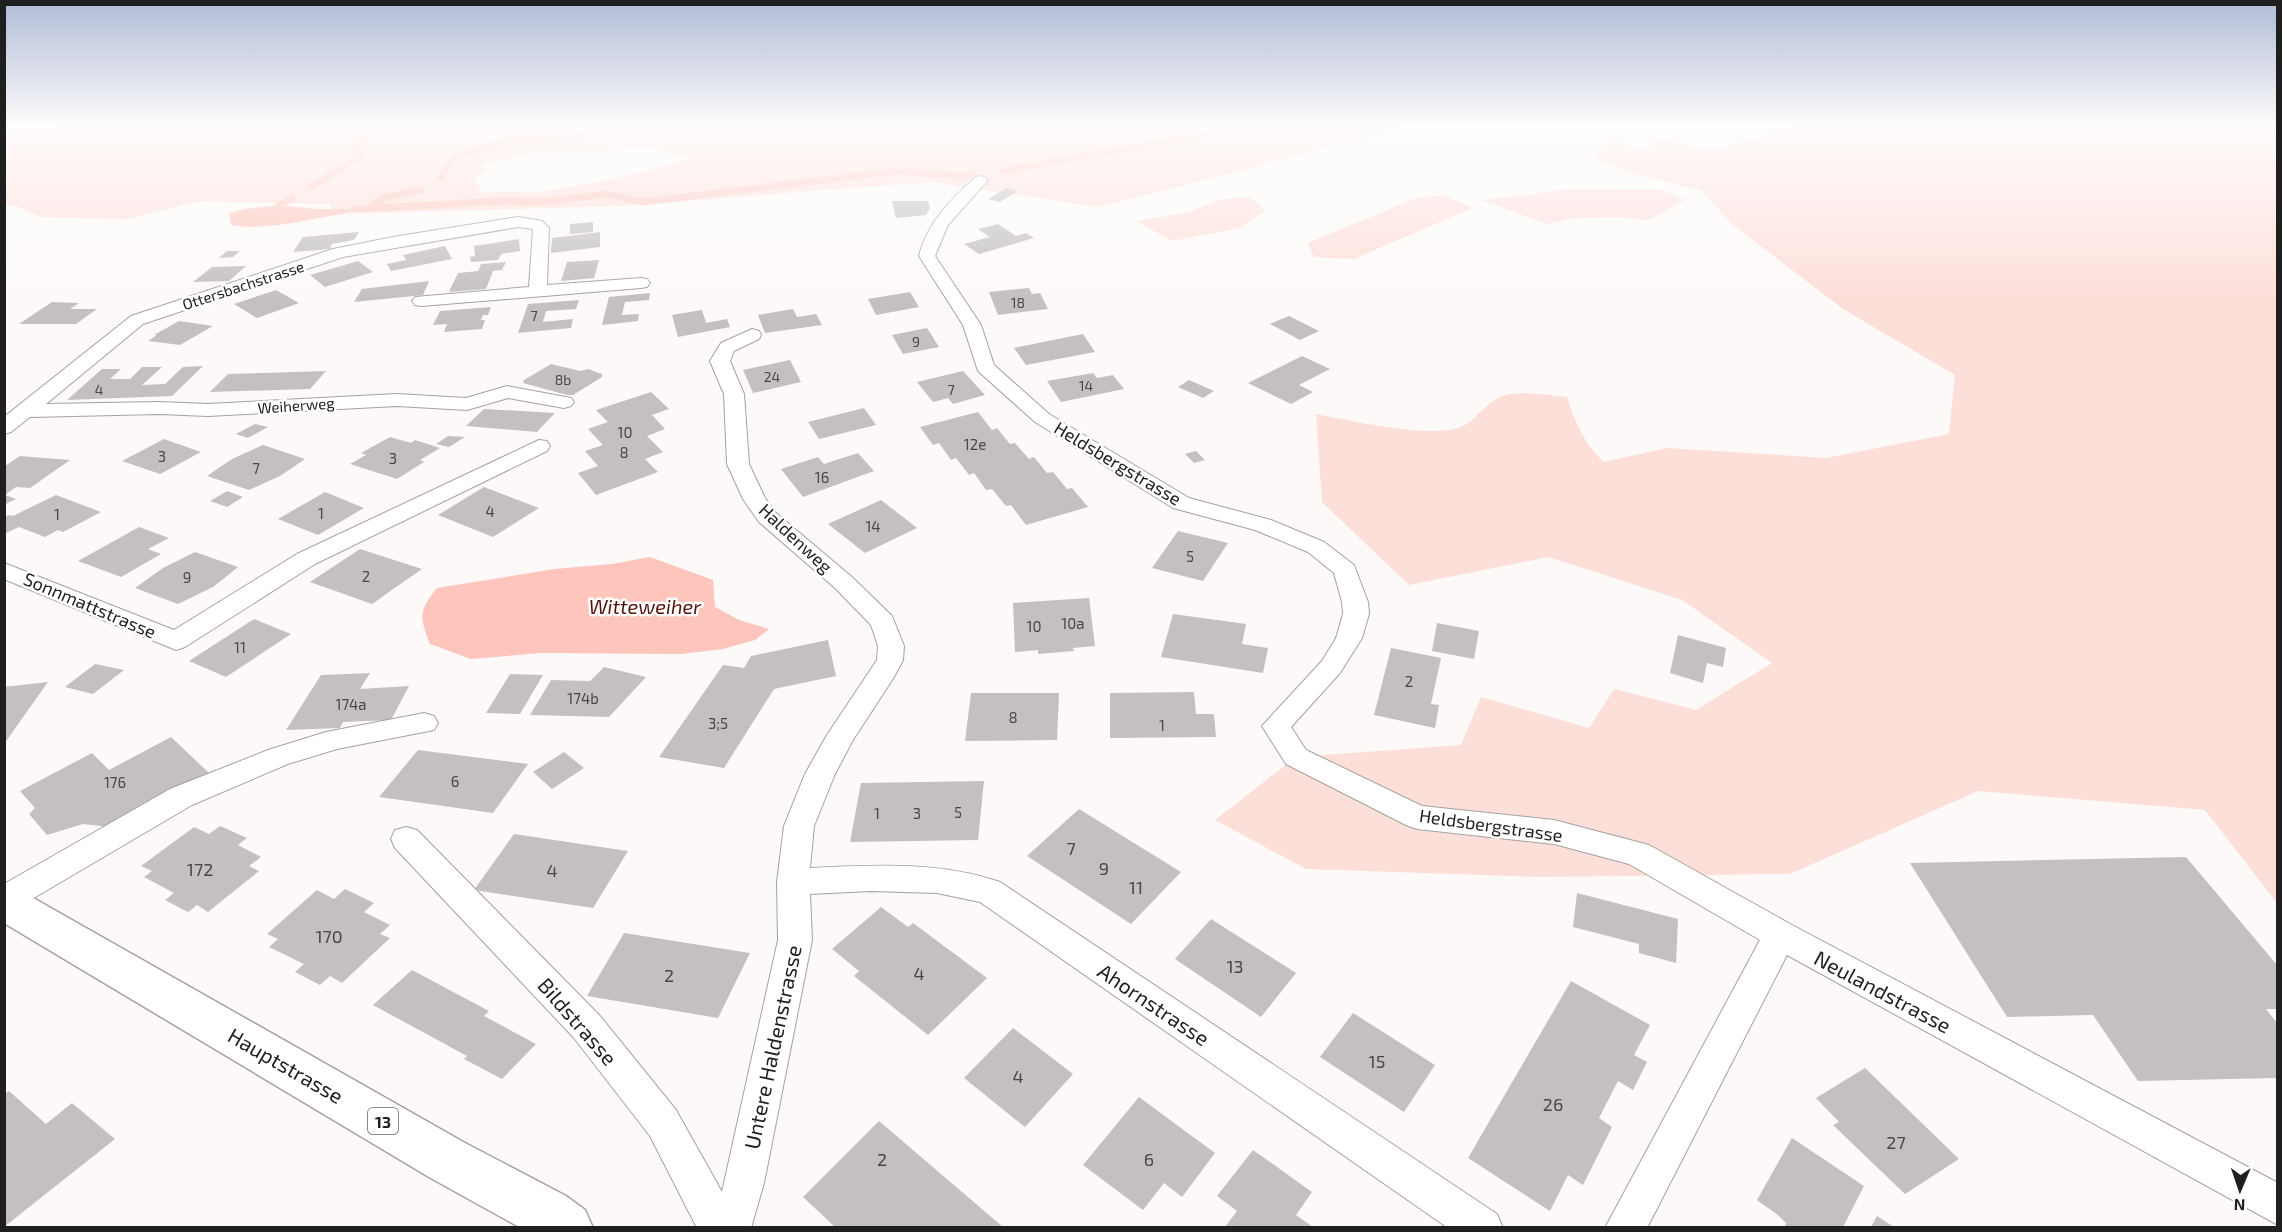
<svg xmlns="http://www.w3.org/2000/svg" width="2282" height="1232" font-family="'Exo 2',sans-serif">
<style>
.green{fill:#fddfda;fill-rule:evenodd}
.water{fill:#fdc5bb}
.lines{fill:none;stroke-linecap:round;stroke-linejoin:round}
.stream{stroke:#fdc5bb;stroke-width:7}
.building{fill:#c3c0bf}
.street-casing{stroke:#a5a1a1;stroke-width:2}
.primary-casing{stroke:#a5a1a1;stroke-width:3}
.street{fill:#fff;fill-rule:evenodd}
.primary{fill:#fff;fill-rule:evenodd}
.labels{text-anchor:middle;dominant-baseline:central;stroke-width:5;stroke-linejoin:round;paint-order:stroke}
.far-number-label{font-size:14px;fill:#494747}
.far-street-label{font-size:15px;fill:#201f1f;stroke:#fff}
.number-label{font-size:15px;fill:#494747}
.shield{fill:#fff;stroke:#636262;stroke-width:1.5}
.shield-label{font-size:16px;font-weight:bold;fill:#201f1f}
.street-label{font-size:18px;fill:#201f1f;stroke:#fff}
.near-number-label{font-size:18px;fill:#494747}
.water-label{font-size:20px;font-style:italic;fill:#53130b;stroke:#fff}
.near-street-label{font-size:21px;fill:#201f1f;stroke:#fff}
</style>
<rect width="100%" height="100%" fill="#fdf9f9"/>
<g class="green">
<path d="M 64,126 L 1401,126 L 1249,169 L 1098,207 L 930,182 L 622,206 L 334,214 L 330,204 L 199,201 L 128,219 L 42,217 L 16,206 L 5,205 L 4,136 ZM 646,147 L 691,159 L 609,180 L 538,192 L 481,192 L 475,178 L 488,170 L 481,165 L 529,154 L 599,152 Z"/>
<path d="M 1801,126 L 2277,126 L 2277,903 L 2205,810 L 1978,791 L 1790,874 L 1541,877 L 1306,869 L 1215,820 L 1296,757 L 1461,745 L 1481,697 L 1589,728 L 1614,689 L 1696,710 L 1772,663 L 1682,600 L 1549,557 L 1409,585 L 1322,502 L 1316,414 C 1352,421 1414,435 1449,430 C 1474,427 1479,408 1498,398 C 1514,389 1549,395 1567,397 C 1575,423 1584,443 1604,462 L 1667,448 L 1826,458 L 1949,434 L 1955,375 L 1843,309 L 1732,224 L 1702,191 L 1635,174 L 1596,160 L 1612,141 L 1647,150 L 1659,140 L 1712,150 Z"/>
<path d="M 1581,189 L 1662,190 L 1685,200 L 1648,220 L 1619,217 L 1574,218 L 1548,224 L 1481,200 C 1515,198 1547,190 1581,189 Z"/>
<path d="M 1444,195 L 1472,208 L 1354,259 L 1314,257 L 1308,243 L 1416,198 Z"/>
<path d="M 1251,197 L 1265,211 L 1239,228 L 1172,241 L 1137,221 L 1190,212 L 1222,199 Z"/>
</g>
<g class="water">
<path d="M 279,205 L 315,209 L 354,209 L 347,213 C 310,219 268,231 231,225 L 229,213 L 244,209 Z"/>
<path d="M 650,557 L 713,580 L 715,607 L 739,620 L 769,629 L 755,640 L 723,649 L 682,654 L 541,653 L 471,659 L 430,644 C 419,616 419,611 437,588 L 554,569 L 612,564 Z"/>
</g>
<g class="lines">
<g class="stream">
<path d="M 626,130 L 639,126"/>
<path d="M 1002,171 L 1211,134"/>
<path d="M 440,178 L 454,156 L 509,141 L 613,133"/>
<path d="M 312,186 L 362,156 L 355,150 L 377,126"/>
<path d="M 279,205 L 292,198"/>
<path d="M 370,207 L 383,198 L 420,190"/>
<path d="M 354,209 L 504,201 L 539,202 L 607,194 L 642,202 L 897,171 L 963,176 L 973,174"/>
</g>
</g>
<g class="building">
<path d="M 1007,188 L 1018,191 L 1000,202 L 988,199 Z"/>
<path d="M 892,201 L 928,201 L 930,208 L 926,215 L 896,218 Z"/>
<path d="M 593,222 L 593,232 L 570,234 L 570,224 Z"/>
<path d="M 998,224 L 1016,236 L 1026,233 L 1034,238 L 979,254 L 964,244 L 990,237 L 978,229 Z"/>
<path d="M 359,232 L 354,240 L 332,244 L 330,249 L 293,252 L 303,237 Z"/>
<path d="M 600,232 L 600,247 L 551,253 L 552,238 Z"/>
<path d="M 519,239 L 520,251 L 501,254 L 498,260 L 471,262 L 470,257 L 475,256 L 474,246 Z"/>
<path d="M 445,246 L 452,259 L 391,271 L 387,264 L 406,260 L 403,255 Z"/>
<path d="M 227,251 L 240,251 L 233,257 L 219,258 Z"/>
<path d="M 599,260 L 594,278 L 561,281 L 567,262 Z"/>
<path d="M 358,261 L 373,272 L 325,287 L 310,275 Z"/>
<path d="M 506,262 L 502,270 L 493,271 L 486,289 L 449,292 L 458,273 L 478,271 L 481,264 Z"/>
<path d="M 246,266 L 229,281 L 193,282 L 212,267 Z"/>
<path d="M 429,281 L 423,295 L 354,302 L 362,289 Z"/>
<path d="M 1029,288 L 1032,294 L 1040,293 L 1048,309 L 998,315 L 989,292 Z"/>
<path d="M 276,290 L 299,303 L 257,318 L 234,304 Z"/>
<path d="M 910,292 L 919,307 L 876,315 L 868,299 Z"/>
<path d="M 650,293 L 649,300 L 625,302 L 622,315 L 639,314 L 638,321 L 602,325 L 609,297 Z"/>
<path d="M 579,300 L 576,309 L 546,311 L 543,322 L 573,319 L 571,328 L 518,333 L 528,304 Z"/>
<path d="M 52,302 L 79,303 L 70,309 L 97,309 L 76,324 L 19,324 Z"/>
<path d="M 491,307 L 488,315 L 483,315 L 481,320 L 485,320 L 482,329 L 444,332 L 447,324 L 433,325 L 440,311 Z"/>
<path d="M 793,309 L 797,317 L 816,314 L 822,325 L 765,333 L 758,315 Z"/>
<path d="M 702,310 L 706,323 L 727,319 L 730,327 L 678,337 L 672,315 Z"/>
<path d="M 1289,316 L 1319,331 L 1300,340 L 1270,324 Z"/>
<path d="M 179,321 L 213,326 L 180,345 L 148,341 L 157,335 L 154,335 Z"/>
<path d="M 927,328 L 939,347 L 903,354 L 892,335 Z"/>
<path d="M 1083,334 L 1095,352 L 1026,365 L 1014,348 Z"/>
<path d="M 1302,356 L 1330,369 L 1299,385 L 1313,392 L 1291,404 L 1248,383 Z"/>
<path d="M 790,360 L 801,382 L 753,393 L 743,370 Z"/>
<path d="M 551,364 L 580,371 L 588,369 L 602,374 L 602,377 L 573,395 L 567,395 L 523,383 L 524,380 Z"/>
<path d="M 203,366 L 172,396 L 67,400 L 102,369 L 121,369 L 110,379 L 130,379 L 142,367 L 162,367 L 142,385 L 165,384 L 183,367 Z"/>
<path d="M 326,371 L 310,389 L 210,392 L 228,374 Z"/>
<path d="M 963,371 L 985,395 L 953,404 L 948,398 L 933,402 L 917,382 Z"/>
<path d="M 1093,373 L 1097,378 L 1113,375 L 1124,389 L 1061,402 L 1047,381 Z"/>
<path d="M 1189,380 L 1214,391 L 1203,398 L 1178,387 Z"/>
<path d="M 651,392 L 669,409 L 652,415 L 665,429 L 647,436 L 663,452 L 645,459 L 658,472 L 596,495 L 578,473 L 598,466 L 585,451 L 603,445 L 588,429 L 608,422 L 596,410 Z"/>
<path d="M 864,408 L 876,425 L 819,439 L 808,422 Z"/>
<path d="M 484,409 L 555,413 L 537,432 L 466,426 Z"/>
<path d="M 978,412 L 992,430 L 997,428 L 1010,444 L 1015,443 L 1029,459 L 1034,457 L 1047,473 L 1053,472 L 1067,489 L 1072,488 L 1088,507 L 1026,525 L 1011,505 L 1006,506 L 992,489 L 986,490 L 974,473 L 969,475 L 956,458 L 951,460 L 939,443 L 933,445 L 920,427 Z"/>
<path d="M 255,424 L 268,427 L 248,438 L 236,434 Z"/>
<path d="M 448,436 L 465,437 L 449,447 L 436,444 Z"/>
<path d="M 390,437 L 411,443 L 415,440 L 440,448 L 420,460 L 424,462 L 397,479 L 350,464 L 366,455 L 361,453 Z"/>
<path d="M 164,439 L 201,452 L 160,474 L 122,461 Z"/>
<path d="M 263,445 L 305,459 L 280,476 L 249,490 L 207,476 L 232,459 Z"/>
<path d="M 1196,451 L 1205,460 L 1194,463 L 1185,454 Z"/>
<path d="M 858,453 L 874,471 L 803,497 L 781,469 L 818,457 L 824,464 Z"/>
<path d="M 20,456 L 70,460 L 30,488 L 16,487 L 5,495 L 16,499 L 4,505 L 5,466 Z"/>
<path d="M 484,487 L 539,508 L 493,537 L 438,515 Z"/>
<path d="M 227,491 L 243,497 L 227,507 L 210,501 Z"/>
<path d="M 325,492 L 364,508 L 318,535 L 278,519 Z"/>
<path d="M 56,495 L 101,512 L 63,532 L 58,530 L 45,537 L 19,527 L 4,534 L 4,517 L 9,515 L 13,516 Z"/>
<path d="M 881,500 L 917,528 L 865,553 L 828,524 Z"/>
<path d="M 139,527 L 169,538 L 148,549 L 161,554 L 121,577 L 78,561 Z"/>
<path d="M 1178,531 L 1228,543 L 1203,581 L 1152,568 Z"/>
<path d="M 360,549 L 422,569 L 372,604 L 310,582 Z"/>
<path d="M 195,552 L 238,567 L 213,587 L 178,604 L 135,588 L 163,568 Z"/>
<path d="M 1089,598 L 1095,646 L 1073,648 L 1074,651 L 1038,654 L 1038,650 L 1015,652 L 1013,603 Z"/>
<path d="M 1173,614 L 1246,624 L 1242,644 L 1268,648 L 1263,673 L 1161,657 Z"/>
<path d="M 254,619 L 291,634 L 226,677 L 189,661 Z"/>
<path d="M 1437,623 L 1479,631 L 1474,659 L 1432,651 Z"/>
<path d="M 1678,635 L 1726,648 L 1723,667 L 1707,663 L 1703,683 L 1670,673 Z"/>
<path d="M 828,640 L 836,676 L 774,689 L 724,768 L 659,757 L 723,665 L 744,668 L 751,656 Z"/>
<path d="M 1391,648 L 1441,658 L 1431,704 L 1439,705 L 1435,728 L 1374,715 Z"/>
<path d="M 95,664 L 124,670 L 93,694 L 65,687 Z"/>
<path d="M 604,667 L 646,677 L 609,717 L 530,715 L 551,680 L 590,681 Z"/>
<path d="M 370,673 L 360,689 L 409,686 L 391,720 L 343,722 L 340,728 L 286,730 L 321,675 Z"/>
<path d="M 510,674 L 543,675 L 520,714 L 486,713 Z"/>
<path d="M 48,682 L 4,744 L 4,687 Z"/>
<path d="M 1194,692 L 1196,714 L 1214,714 L 1216,737 L 1110,738 L 1110,693 Z"/>
<path d="M 971,693 L 1059,693 L 1057,740 L 965,741 Z"/>
<path d="M 171,737 L 210,774 L 109,827 L 83,824 L 47,835 L 29,814 L 35,808 L 20,791 L 92,753 L 109,770 Z"/>
<path d="M 418,750 L 528,764 L 493,813 L 379,797 Z"/>
<path d="M 564,752 L 584,768 L 552,789 L 533,772 Z"/>
<path d="M 984,781 L 978,840 L 850,842 L 861,783 Z"/>
<path d="M 1079,809 L 1181,872 L 1131,924 L 1027,856 Z"/>
<path d="M 220,826 L 247,838 L 238,845 L 261,857 L 249,866 L 259,871 L 208,912 L 197,905 L 188,912 L 165,900 L 174,893 L 144,877 L 152,871 L 141,866 L 194,827 L 209,834 Z"/>
<path d="M 514,834 L 628,851 L 593,908 L 474,890 Z"/>
<path d="M 2186,857 L 2277,965 L 2277,1009 L 2266,1009 L 2277,1023 L 2277,1078 L 2138,1081 L 2093,1015 L 2007,1017 L 1910,863 Z"/>
<path d="M 345,889 L 374,903 L 364,912 L 390,925 L 380,934 L 390,938 L 342,983 L 330,976 L 320,985 L 295,972 L 304,964 L 269,947 L 278,939 L 267,934 L 317,890 L 334,899 Z"/>
<path d="M 1577,893 L 1678,919 L 1676,963 L 1639,953 L 1639,944 L 1573,927 Z"/>
<path d="M 881,907 L 908,927 L 913,923 L 987,978 L 928,1035 L 854,976 L 859,971 L 832,949 Z"/>
<path d="M 1211,919 L 1296,973 L 1261,1017 L 1175,959 Z"/>
<path d="M 624,933 L 750,953 L 718,1018 L 587,996 Z"/>
<path d="M 412,970 L 489,1011 L 484,1016 L 536,1044 L 502,1079 L 464,1059 L 467,1056 L 373,1005 Z"/>
<path d="M 1571,981 L 1650,1025 L 1634,1055 L 1647,1062 L 1633,1090 L 1618,1081 L 1599,1118 L 1612,1127 L 1583,1185 L 1568,1175 L 1550,1211 L 1468,1158 Z"/>
<path d="M 1353,1013 L 1435,1065 L 1404,1112 L 1320,1057 Z"/>
<path d="M 1013,1028 L 1073,1074 L 1025,1127 L 964,1078 Z"/>
<path d="M 1865,1068 L 1959,1159 L 1905,1194 L 1833,1125 L 1839,1122 L 1816,1098 Z"/>
<path d="M 9,1091 L 46,1124 L 72,1103 L 115,1139 L 4,1227 L 4,1094 Z"/>
<path d="M 1139,1097 L 1215,1153 L 1182,1197 L 1164,1183 L 1143,1210 L 1083,1165 Z"/>
<path d="M 879,1121 L 1003,1227 L 835,1227 L 803,1197 Z"/>
<path d="M 1792,1138 L 1864,1186 L 1843,1227 L 1785,1227 L 1786,1223 L 1779,1216 L 1757,1200 Z"/>
<path d="M 1253,1150 L 1312,1192 L 1296,1215 L 1313,1227 L 1225,1227 L 1237,1211 L 1217,1196 Z"/>
<path d="M 1877,1216 L 1894,1227 L 1871,1227 Z"/>
</g>
<g class="lines">
<g class="street-casing">
<g id="street">
<path d="M 981,176 L 988,180 L 948,225 L 935,256 L 981,325 L 994,365 L 1049,414 L 1189,498 L 1271,520 L 1324,542 L 1354,565 L 1368,602 L 1369,614 L 1362,638 L 1340,673 L 1291,727 L 1306,750 L 1422,806 L 1554,820 L 1649,845 L 1792,925 L 2278,1183 L 2278,1225 L 1787,955 L 1647,1228 L 1605,1228 L 1760,940 L 1629,864 L 1554,844 L 1417,829 L 1406,825 L 1286,764 L 1262,726 L 1322,661 L 1336,638 L 1343,614 L 1342,602 L 1334,573 L 1308,552 L 1255,530 L 1173,508 L 1035,422 L 978,371 L 963,325 L 919,256 C 927,223 951,199 976,177 Z"/>
<path d="M 518,217 L 542,221 L 549,228 L 547,285 L 641,278 L 647,279 L 650,283 L 647,287 L 641,288 L 421,306 L 415,305 L 412,301 L 415,297 L 529,287 L 533,229 L 518,227 L 343,257 L 143,324 L 46,404 L 159,402 L 208,404 L 397,394 L 466,398 L 507,386 L 571,398 L 574,402 L 571,406 L 564,408 L 508,398 L 467,410 L 397,406 L 208,416 L 159,414 L 30,417 L 11,432 L 4,434 L 4,417 L 131,316 L 333,249 L 393,237 Z"/>
<path d="M 752,329 L 759,331 L 761,335 L 759,339 L 734,351 L 730,361 L 744,394 L 749,464 L 765,498 L 775,512 L 853,578 L 892,616 L 904,646 L 903,660 L 894,677 L 853,740 L 835,774 L 814,826 L 810,868 C 874,865 939,861 1000,882 L 1497,1214 L 1503,1228 L 1448,1228 L 980,902 L 937,893 L 871,891 L 810,894 L 812,940 L 764,1183 L 751,1228 L 697,1228 L 650,1136 L 574,1038 L 395,848 L 391,839 L 395,830 L 406,827 L 417,830 L 600,1016 L 676,1110 L 722,1192 L 778,940 L 777,882 L 784,826 L 805,774 L 827,735 L 877,660 L 878,646 L 871,625 L 835,588 L 759,522 L 743,499 L 727,464 L 724,394 L 710,361 L 721,343 Z"/>
<path d="M 539,440 L 547,441 L 550,446 L 547,451 L 315,564 L 185,647 L 176,650 L 4,579 L 4,563 L 174,630 L 297,554 Z"/>
<path d="M 424,713 L 434,716 L 438,723 L 434,730 L 337,749 L 288,764 L 192,805 L 15,909 L 4,913 L 4,884 L 170,789 L 268,750 L 326,732 Z"/>
</g>
</g>
<g class="primary-casing">
<path id="primary" d="M 4,885 L 19,890 L 465,1143 L 566,1196 L 585,1210 L 593,1228 L 521,1228 L 429,1177 L 4,923 Z"/>
</g>
<use href="#street" class="street"/>
<use href="#primary" class="primary"/>
</g>
<linearGradient id="sky" x2="0" y2="1"><stop stop-color="#b0bbd6"/><stop offset="0.42" stop-color="#fefcfc"/><stop offset="1" stop-color="#fefcfc" stop-opacity="0"/></linearGradient>
<rect width="2282" height="298" fill="url(#sky)"/>
<g class="labels">
<g class="far-number-label">
<text x="1018" y="302">18</text>
<text x="534" y="315">7</text>
<text x="916" y="341">9</text>
<text x="772" y="376">24</text>
<text x="563" y="379">8b</text>
<text x="1086" y="385">14</text>
<text x="99" y="389">4</text>
<text x="951" y="389">7</text>
</g>
<g class="far-street-label">
<text transform="translate(243 285) rotate(-18)">Ottersbachstrasse</text>
<text transform="translate(296 405) rotate(-4)">Weiherweg</text>
</g>
<g class="number-label">
<text x="625" y="432">10</text>
<text x="975" y="444">12e</text>
<text x="624" y="452">8</text>
<text x="162" y="456">3</text>
<text x="393" y="458">3</text>
<text x="256" y="468">7</text>
<text x="822" y="477">16</text>
<text x="490" y="511">4</text>
<text x="321" y="513">1</text>
<text x="57" y="514">1</text>
<text x="873" y="526">14</text>
<text x="1190" y="556">5</text>
<text x="366" y="576">2</text>
<text x="187" y="577">9</text>
<text x="1073" y="623">10a</text>
<text x="1034" y="626">10</text>
<text x="240" y="647">11</text>
<text x="1409" y="681">2</text>
<text x="583" y="698">174b</text>
<text x="351" y="704">174a</text>
<text x="1013" y="717">8</text>
<text x="718" y="723">3;5</text>
<text x="1162" y="725">1</text>
<text x="455" y="781">6</text>
<text x="115" y="782">176</text>
<text x="958" y="812">5</text>
<text x="877" y="813">1</text>
<text x="917" y="813">3</text>
</g>
<rect class="shield" x="368" y="1108" width="30" height="26" rx="4.5"/>
<g class="shield-label">
<text x="383" y="1121">13</text>
</g>
<g class="street-label">
<text transform="translate(1118 463) rotate(31)">Heldsbergstrasse</text>
<text transform="translate(796 538) rotate(43)">Haldenweg</text>
<text transform="translate(90 605) rotate(23)">Sonnmattstrasse</text>
<text transform="translate(1491 825) rotate(8)">Heldsbergstrasse</text>
</g>
<g class="near-number-label">
<text x="1071" y="848">7</text>
<text x="1104" y="868">9</text>
<text x="200" y="869">172</text>
<text x="552" y="870">4</text>
<text x="1136" y="887">11</text>
<text x="329" y="936">170</text>
<text x="1235" y="966">13</text>
<text x="919" y="973">4</text>
<text x="669" y="975">2</text>
<text x="1377" y="1061">15</text>
<text x="1018" y="1076">4</text>
<text x="1553" y="1104">26</text>
<text x="1896" y="1142">27</text>
<text x="882" y="1159">2</text>
<text x="1149" y="1159">6</text>
</g>
<g class="water-label">
<text x="645" y="606">Witteweiher</text>
</g>
<g class="near-street-label">
<text transform="translate(1883 991) rotate(28)">Neulandstrasse</text>
<text transform="translate(1154 1004) rotate(34)">Ahornstrasse</text>
<text transform="translate(578 1021) rotate(49)">Bildstrasse</text>
<text transform="translate(772 1047) rotate(-78)">Untere Haldenstrasse</text>
<text transform="translate(286 1065) rotate(30)">Hauptstrasse</text>
</g>
</g>
<rect width="2282" height="1232" fill="none" stroke="#201f1f" stroke-width="12"/>
<g transform="translate(2240 1190) rotate(182)" stroke="#ffffff" stroke-width="4.5" paint-order="stroke">
<path d="M0-4.5L10 22L0 15L-10 22Z" fill="#201f1f"/>
<text y="-9" font-size="16" font-weight="bold" text-anchor="middle" fill="#201f1f">N</text>
</g>
</svg>
